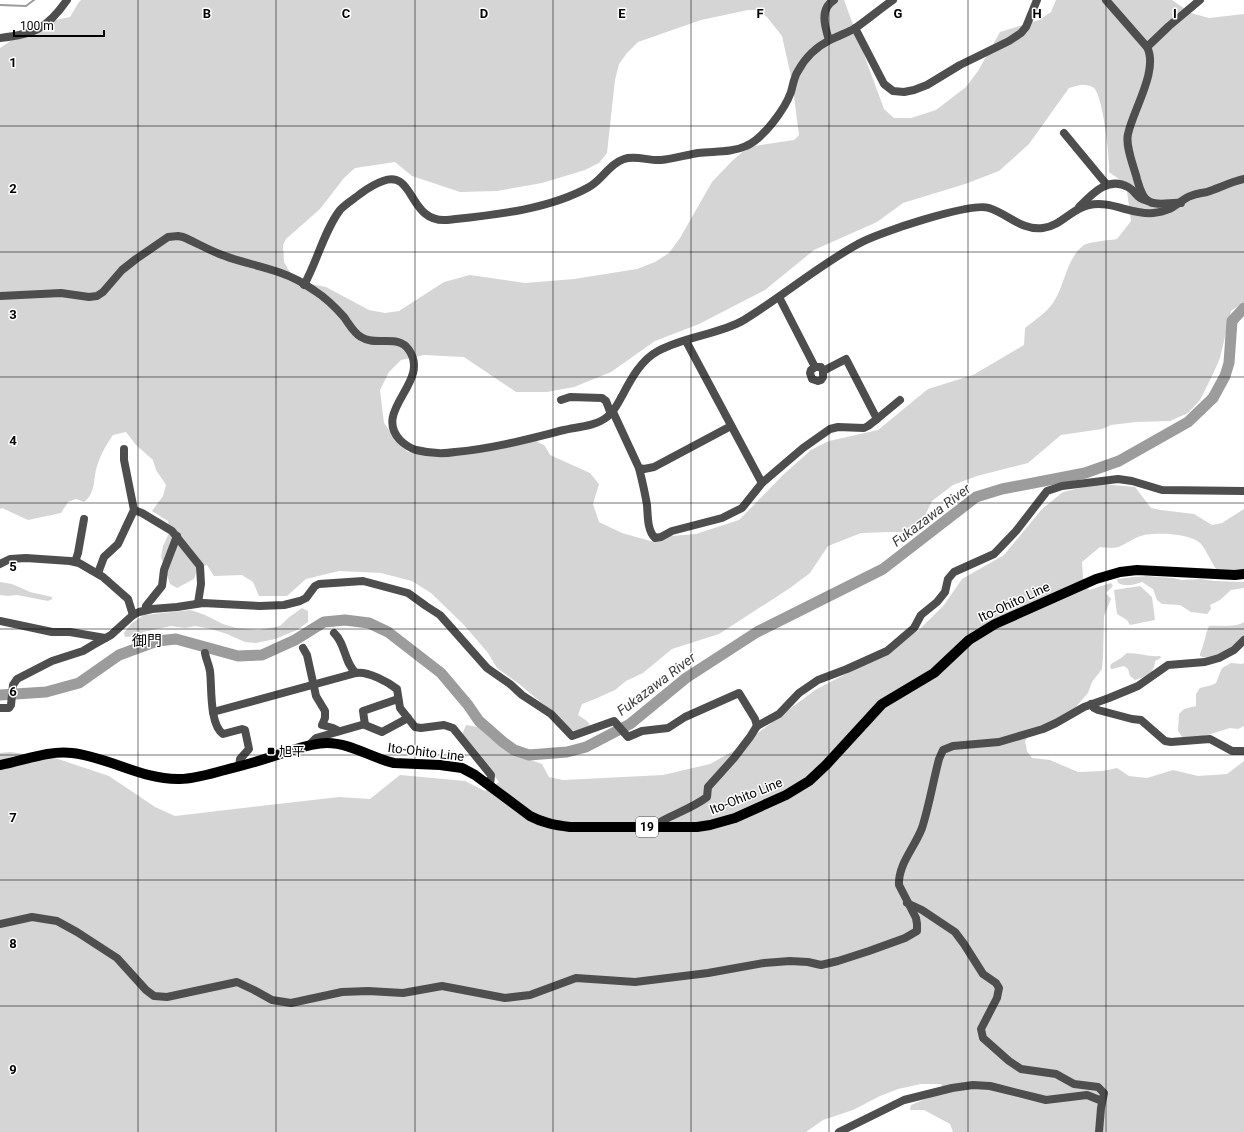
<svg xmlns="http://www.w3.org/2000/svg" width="1244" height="1132" font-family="Roboto,'Noto Sans JP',sans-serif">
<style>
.green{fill:#d5d5d5;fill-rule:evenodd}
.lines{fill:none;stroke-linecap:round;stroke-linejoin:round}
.stream{stroke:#9c9c9c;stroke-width:2}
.river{stroke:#9c9c9c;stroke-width:11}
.minor{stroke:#4e4e4e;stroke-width:8}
.major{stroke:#000;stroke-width:10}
.grid{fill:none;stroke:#000;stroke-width:1;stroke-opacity:0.55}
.poi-dot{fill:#000;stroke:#fff;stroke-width:1.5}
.labels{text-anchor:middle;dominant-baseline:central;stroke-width:3;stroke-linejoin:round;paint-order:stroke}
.shield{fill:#fff;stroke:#4c4c4c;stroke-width:1}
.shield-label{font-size:12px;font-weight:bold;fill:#000}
.street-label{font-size:13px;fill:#000;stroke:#fff}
.poi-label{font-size:13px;fill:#000;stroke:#fff;text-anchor:start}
.water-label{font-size:14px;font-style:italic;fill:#3d3d3d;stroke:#fff}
.quarter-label{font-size:15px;fill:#000;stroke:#fff}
.grid-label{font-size:13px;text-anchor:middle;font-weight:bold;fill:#000;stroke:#fff;stroke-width:3;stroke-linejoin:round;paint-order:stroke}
</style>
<rect width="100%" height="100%" fill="#fff"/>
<g class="green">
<path d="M 81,0 L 844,0 L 884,109 L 894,118 L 911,118 L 936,110 L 966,87 L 978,71 L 1000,32 L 1039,20 L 1051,12 L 1056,0 L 1172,0 L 1191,13 L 1209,18 L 1244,14 L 1244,302 L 1231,311 L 1220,358 L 1213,374 L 1200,400 L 1188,413 L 1170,421 L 1136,422 L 1111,425 L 1102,429 L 1061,435 L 1028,463 L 977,476 L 953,485 L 932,501 L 922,522 L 908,532 L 890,532 L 861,533 L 828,546 L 810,573 L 790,588 L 719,634 L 672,649 L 643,673 L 626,681 L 615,690 L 595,699 L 582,704 L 578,715 L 587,721 L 590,725 L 583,729 L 575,731 L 569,729 L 555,714 L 519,684 L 497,668 L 488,653 L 464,625 L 431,593 L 412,581 L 381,573 L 339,571 L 306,579 L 287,596 L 259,596 L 253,582 L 242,575 L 214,576 L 207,565 L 198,568 L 194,579 L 177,588 L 170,584 L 161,557 L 163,546 L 170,531 L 168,521 L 152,511 L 163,496 L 166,485 L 156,470 L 153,460 L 136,445 L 126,432 L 113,435 C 106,445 101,454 97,466 C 93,479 96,493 84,502 L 76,499 L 68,502 L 61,513 L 28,520 L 2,508 L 0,509 L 0,48 L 36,24 L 70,17 L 79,2 ZM 748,10 L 756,10 L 767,17 L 782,36 L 792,81 L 799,135 L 794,140 L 748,147 L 732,161 L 712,182 L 680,238 L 669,253 L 655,262 L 637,269 L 574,279 L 525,283 L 470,275 L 444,282 L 399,311 L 385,313 L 369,310 L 326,287 L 306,283 L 291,274 L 284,262 L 283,245 L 286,239 L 320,209 L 344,178 L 355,168 L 395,162 L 412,176 L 460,192 L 497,191 L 542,183 L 585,170 L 599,163 L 607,153 L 615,80 L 619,64 L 627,53 L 638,42 L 701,20 ZM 1080,85 C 1086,85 1091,85 1095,89 C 1103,100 1110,157 1109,172 L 1126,184 L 1131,221 L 1117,239 C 1111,240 1088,242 1084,245 C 1066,258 1065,286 1053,303 C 1046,313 1035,320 1025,328 L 1024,345 L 973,375 L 928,389 L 878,430 L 829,441 L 811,450 L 783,475 L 739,520 L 696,534 L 671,536 L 654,542 L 622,533 L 599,522 L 593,504 L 599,484 L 590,473 L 550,455 L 545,446 L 533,439 L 425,453 L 408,452 L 401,446 L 384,423 L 380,390 L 389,372 L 401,360 L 424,355 L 464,357 L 516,392 L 547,392 L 574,387 L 611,372 L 655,341 L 699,324 L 765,290 L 814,250 L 877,222 L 903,203 L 965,184 L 999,171 L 1029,144 L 1069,88 Z"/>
<path d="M 1103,484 L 1135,487 L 1151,508 L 1161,510 L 1194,514 L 1212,525 L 1222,523 L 1244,509 L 1244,570 L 1233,571 L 1216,569 C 1211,562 1206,549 1200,543 C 1191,533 1149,531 1138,537 C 1120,545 1122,550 1100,547 L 1082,562 L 1083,578 L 1089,590 L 1111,583 L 1113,586 L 1106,593 L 1111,599 L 1104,616 L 1103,658 L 1102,669 L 1092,682 L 1088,693 L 1074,709 L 1028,737 L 1025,741 L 1027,751 L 1032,758 L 1050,760 L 1078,772 L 1103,771 L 1117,768 L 1129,776 L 1147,778 L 1173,770 L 1198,776 L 1227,774 L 1244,761 L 1244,1132 L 953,1132 L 950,1124 L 924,1110 L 910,1110 L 911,1105 L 943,1092 L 941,1084 L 921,1084 L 898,1089 L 880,1096 L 853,1110 L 823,1120 L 806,1132 L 0,1132 L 0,753 L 10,752 L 55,758 L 109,776 L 155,807 L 175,816 L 339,797 L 370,799 L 400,775 L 465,781 L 485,791 L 499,782 L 462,735 L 466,725 L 478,727 L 490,738 L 514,754 L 542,764 L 549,777 L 563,780 L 663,775 L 710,764 L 737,749 L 815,690 L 873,660 L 919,630 L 944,605 L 962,579 L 1004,555 L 1042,509 L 1063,492 L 1084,487 Z"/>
<path d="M 1147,576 L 1173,578 L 1182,580 L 1200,579 L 1214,581 L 1244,582 L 1244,588 L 1231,590 L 1220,600 L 1210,605 L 1211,609 L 1207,614 L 1191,612 L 1180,605 L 1162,604 L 1157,600 L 1153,589 L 1142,582 C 1134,585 1125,587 1118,583 L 1117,579 L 1134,577 Z"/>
<path d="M 0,582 L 12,584 L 30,592 L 52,597 L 52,599 L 48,601 L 17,595 L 8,596 L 0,595 Z"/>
<path d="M 1140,586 L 1152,597 L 1155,620 L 1130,625 L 1127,620 L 1117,614 L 1114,590 Z"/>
<path d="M 302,608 L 308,611 L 308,622 L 297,630 L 275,639 L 256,643 L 245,642 L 227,634 L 211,629 L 195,626 L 185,628 L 171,626 L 143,632 L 137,636 L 125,637 L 124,633 L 132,623 L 144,615 L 191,610 L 205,615 L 223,624 L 236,628 L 259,630 L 280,626 L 288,618 Z"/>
<path d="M 1244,622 L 1244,636 L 1241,640 L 1223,654 L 1206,658 L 1200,656 L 1200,654 C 1204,645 1205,635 1209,626 C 1220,625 1235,628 1244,622 Z"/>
<path d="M 1127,653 C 1139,653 1149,657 1160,656 L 1161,658 L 1155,661 C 1155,673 1145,677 1135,680 L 1130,676 L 1128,669 L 1124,666 L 1112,669 L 1110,668 L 1111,664 L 1121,658 Z"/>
<path d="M 1231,663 L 1242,664 L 1244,663 L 1244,726 L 1238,729 L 1230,728 L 1201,737 L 1183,738 L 1178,731 L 1179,714 L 1184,709 L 1196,706 L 1196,694 L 1200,688 L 1212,685 L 1216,683 L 1222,668 Z"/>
</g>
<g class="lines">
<path class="stream" d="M 0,5 L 26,6 L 34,0"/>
<path class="river" d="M 0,695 L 46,692 L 79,683 L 119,655 L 157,641 L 176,639 L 238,656 L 262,655 L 295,640 L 324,622 L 345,620 L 369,623 L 388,632 L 441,673 L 468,705 L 479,721 L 503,742 L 514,750 L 529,755 L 567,752 L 586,747 L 630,724 L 686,678 L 757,632 L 883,569 L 976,497 L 1002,489 L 1085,473 L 1119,461 L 1188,422 L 1213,398 L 1225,376 L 1229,363 L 1232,321 L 1244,308"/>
<g class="minor">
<path d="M 1106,0 L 1147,47 C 1159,70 1133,110 1128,134 C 1125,146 1134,167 1137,179 C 1139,186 1142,199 1150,202 C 1159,206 1172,202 1181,203"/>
<path d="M 855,28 L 884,84 L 893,91 L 904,92 L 914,90 L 927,85 L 960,65 L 1009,41 L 1021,33 L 1026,27 L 1037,0"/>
<path d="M 0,38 C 34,34 47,29 67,0"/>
<path d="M 829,40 C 825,27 819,9 834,0"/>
<path d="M 1147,47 L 1169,26 L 1200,0"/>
<path d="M 1064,133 L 1107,185"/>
<path d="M 1079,207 C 1092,194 1108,176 1128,187 C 1137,192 1136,199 1148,201"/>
<path d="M 304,285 C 317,262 324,231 340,210 C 345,204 354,199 360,194 C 368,188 374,184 383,181 C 415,169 408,223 447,220 C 493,215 548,210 589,187 C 602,180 609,164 624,159 C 635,155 649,161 661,160 C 673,159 686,155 698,153 C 714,151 731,153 746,146 C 763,139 785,109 791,92 C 793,85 794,77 798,71 C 805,58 816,47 830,40 C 838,36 846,33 854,29 C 867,20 880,9 893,0"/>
<path d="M 0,296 L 61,293 L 89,297 L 97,296 L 103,292 L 122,270 L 136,259 L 168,237 L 178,236 L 183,237 C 197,243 210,251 225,256 C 243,263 263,266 281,273 C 293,277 305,284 315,291 C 326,298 336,308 344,317 C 349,324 354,333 361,337 C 376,347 398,333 409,350 C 431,382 372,410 400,440 C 404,444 410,448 416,450 C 428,453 443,454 455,452 C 492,449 528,439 564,430 C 577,427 596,426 607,417 C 614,412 618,403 622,396 C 631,379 641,360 658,351 C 685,336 718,335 744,320 C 783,296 818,266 858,244 C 876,233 971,202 989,208 C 1008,214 1022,231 1043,228 C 1061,226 1072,208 1089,205 C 1111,200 1131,215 1153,213 C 1172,211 1174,205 1188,197 C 1194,194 1201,193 1207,192 C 1219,188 1231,182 1244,179"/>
<path d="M 686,341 L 762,483"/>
<path d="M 815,367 L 811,370 L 810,373 L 812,379 L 818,381 L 821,380 L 823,377 L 823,371"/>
<path d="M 561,400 L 570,397 L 602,398 L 606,401 L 611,414"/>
<path d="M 613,412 L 639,468 L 644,469 L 654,467 L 731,426"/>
<path d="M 877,419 L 900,400"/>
<path d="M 639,468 C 642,480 645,493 647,505 C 648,516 647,530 655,538 L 661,537 L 672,531 L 722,518 L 742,508 L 762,483 L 803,448 L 830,429 L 838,427 L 864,428 L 868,426 L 877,419 L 846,359 L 823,371 L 821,367 L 815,367 L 779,297"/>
<path d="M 134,510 L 142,513 L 172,531 L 200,566 L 201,584 L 198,603"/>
<path d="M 75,562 L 78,553 L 84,519"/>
<path d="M 0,564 L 10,559 L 26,558 L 70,561 L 79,563 L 103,577 L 128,599 L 133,615"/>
<path d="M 98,573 L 104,557 L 118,544 L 134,510 L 124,460 L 124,449"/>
<path d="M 146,606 L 162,586 L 164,570 L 177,536"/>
<path d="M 0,621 L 52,632 L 70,632 L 105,638"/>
<path d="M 334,633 C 346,644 344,663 356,673"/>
<path d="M 303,648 L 307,655 L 316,696 L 325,711 L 325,718 L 322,725 L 333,728 L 339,731"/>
<path d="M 205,653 C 206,659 209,665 210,671 C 212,686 209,724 223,734 L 242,729 L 245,730 L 249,749 L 240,759 L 239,766"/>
<path d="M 398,699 L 363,711 L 365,725 L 382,732 L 408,718"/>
<path d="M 1091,704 L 1094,708 L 1098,710 L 1132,719 L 1141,720 L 1165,741 L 1171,742 L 1210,739 L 1232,751 L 1244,751"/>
<path d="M 0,708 L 9,708 L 11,705 L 13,685 L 17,679 L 52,661 L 83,651 L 93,645 L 111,635 L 133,615 L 139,612 L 152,609 L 177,607 L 203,603 L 260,606 L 284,605 L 300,601 L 306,598 L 315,586 L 319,584 L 363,581 L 408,593 L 426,606 L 440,615 L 487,668 L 510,684 L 522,695 L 551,714 L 572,736 L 614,721 L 628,737 L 642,731 L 668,728 L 685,717 L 739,693 L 755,719 L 757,726"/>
<path d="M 213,712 L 356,673 C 368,671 388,682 397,689 L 400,708 L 415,727 L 421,728 L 444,725 L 453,728 L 491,775 L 490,786"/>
<path d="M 308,746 L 316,738 L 365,724"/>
<path d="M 652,827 C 669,815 690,810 707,797 L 708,787 L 734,758 L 750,737 L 757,726 L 779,714 L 799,693 L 818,680 L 847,669 L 887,651 L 914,628 L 921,615 L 937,602 L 945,592 L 948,579 L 954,572 L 994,554 L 1016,531 L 1047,491 L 1062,486 L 1118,479 L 1132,481 L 1162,490 L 1244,491"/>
<path d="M 907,903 L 922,910 L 955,932 L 964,944 L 983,974 L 996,983 L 999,988 L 997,998 L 981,1029 L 983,1038 L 1009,1061 L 1021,1069 L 1056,1074 L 1074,1084 L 1098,1087 L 1104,1093 L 1101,1108 L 1099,1132"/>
<path d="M 0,924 L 32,917 L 57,921 L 77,932 L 117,958 L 146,990 L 154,996 L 167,997 L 237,982 L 254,990 L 272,1000 L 291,1003 L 342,992 L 368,991 L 403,993 L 442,986 L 505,998 L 530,995 L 576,978 L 635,982 L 708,973 L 764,963 L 790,961 L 808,962 L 821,965 L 838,961 L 869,951 L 905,938 L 917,931 L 917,924 L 916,918 L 899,885 C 898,864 915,847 922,828 C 929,806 933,782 939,759 L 943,750 L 953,746 L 999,742 L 1043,729 L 1056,723 L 1084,707 L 1109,698 L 1138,686 L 1168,665 L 1205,662 L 1219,658 L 1234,650 L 1244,640"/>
<path d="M 839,1132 L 904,1100 L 952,1088 L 973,1085 L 990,1086 L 1046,1100 L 1087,1095 L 1102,1101"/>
</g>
<path class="major" d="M 0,765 C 23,761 48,750 72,753 C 109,757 142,780 180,779 C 195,779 210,774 225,770 C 245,765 266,759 286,752 C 299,748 313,743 327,743 C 351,743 371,758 394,763 L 440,765 L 462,768 L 475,775 L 530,816 C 543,823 555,825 570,827 L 697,827 L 710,825 L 735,818 L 786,795 L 809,781 L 827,764 L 882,704 L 934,673 L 969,640 L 995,624 L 1096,579 L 1120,572 L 1137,570 L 1235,575 L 1244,574"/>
</g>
<path class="grid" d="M 138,0 L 138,1132M 276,0 L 276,1132M 415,0 L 415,1132M 553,0 L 553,1132M 691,0 L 691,1132M 829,0 L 829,1132M 968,0 L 968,1132M 1106,0 L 1106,1132M 0,126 L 1244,126M 0,252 L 1244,252M 0,377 L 1244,377M 0,503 L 1244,503M 0,629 L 1244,629M 0,755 L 1244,755M 0,880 L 1244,880M 0,1006 L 1244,1006"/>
<rect class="poi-dot" x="267" y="747" width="8" height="8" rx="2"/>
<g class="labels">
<rect class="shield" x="636" y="817" width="22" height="20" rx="3"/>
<g class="shield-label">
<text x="647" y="827">19</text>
</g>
<g class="street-label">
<text transform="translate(1014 602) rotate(-25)">Ito-Ohito Line</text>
<text transform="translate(426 752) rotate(7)">Ito-Ohito Line</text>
<text transform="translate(746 796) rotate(-22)">Ito-Ohito Line</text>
</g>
<g class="poi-label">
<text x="279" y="751">旭平</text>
</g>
<g class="water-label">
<text transform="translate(931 515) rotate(-37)">Fukazawa River</text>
<text transform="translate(656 684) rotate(-37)">Fukazawa River</text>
</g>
<g class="quarter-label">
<text x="147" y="641">御門</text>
</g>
</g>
<g class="grid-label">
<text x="207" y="18">B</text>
<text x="346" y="18">C</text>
<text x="484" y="18">D</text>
<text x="622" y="18">E</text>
<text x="760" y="18">F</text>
<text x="898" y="18">G</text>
<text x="1037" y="18">H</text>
<text x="1175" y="18">I</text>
<text x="13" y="67">1</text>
<text x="13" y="193">2</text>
<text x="13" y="319">3</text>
<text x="13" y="445">4</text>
<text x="13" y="571">5</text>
<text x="13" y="696">6</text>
<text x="13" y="822">7</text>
<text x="13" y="948">8</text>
<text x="13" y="1074">9</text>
</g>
<path d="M14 30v6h90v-6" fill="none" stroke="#000000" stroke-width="2"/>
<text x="20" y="30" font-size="12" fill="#000000" stroke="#ffffff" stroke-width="3" paint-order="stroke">100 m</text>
</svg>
